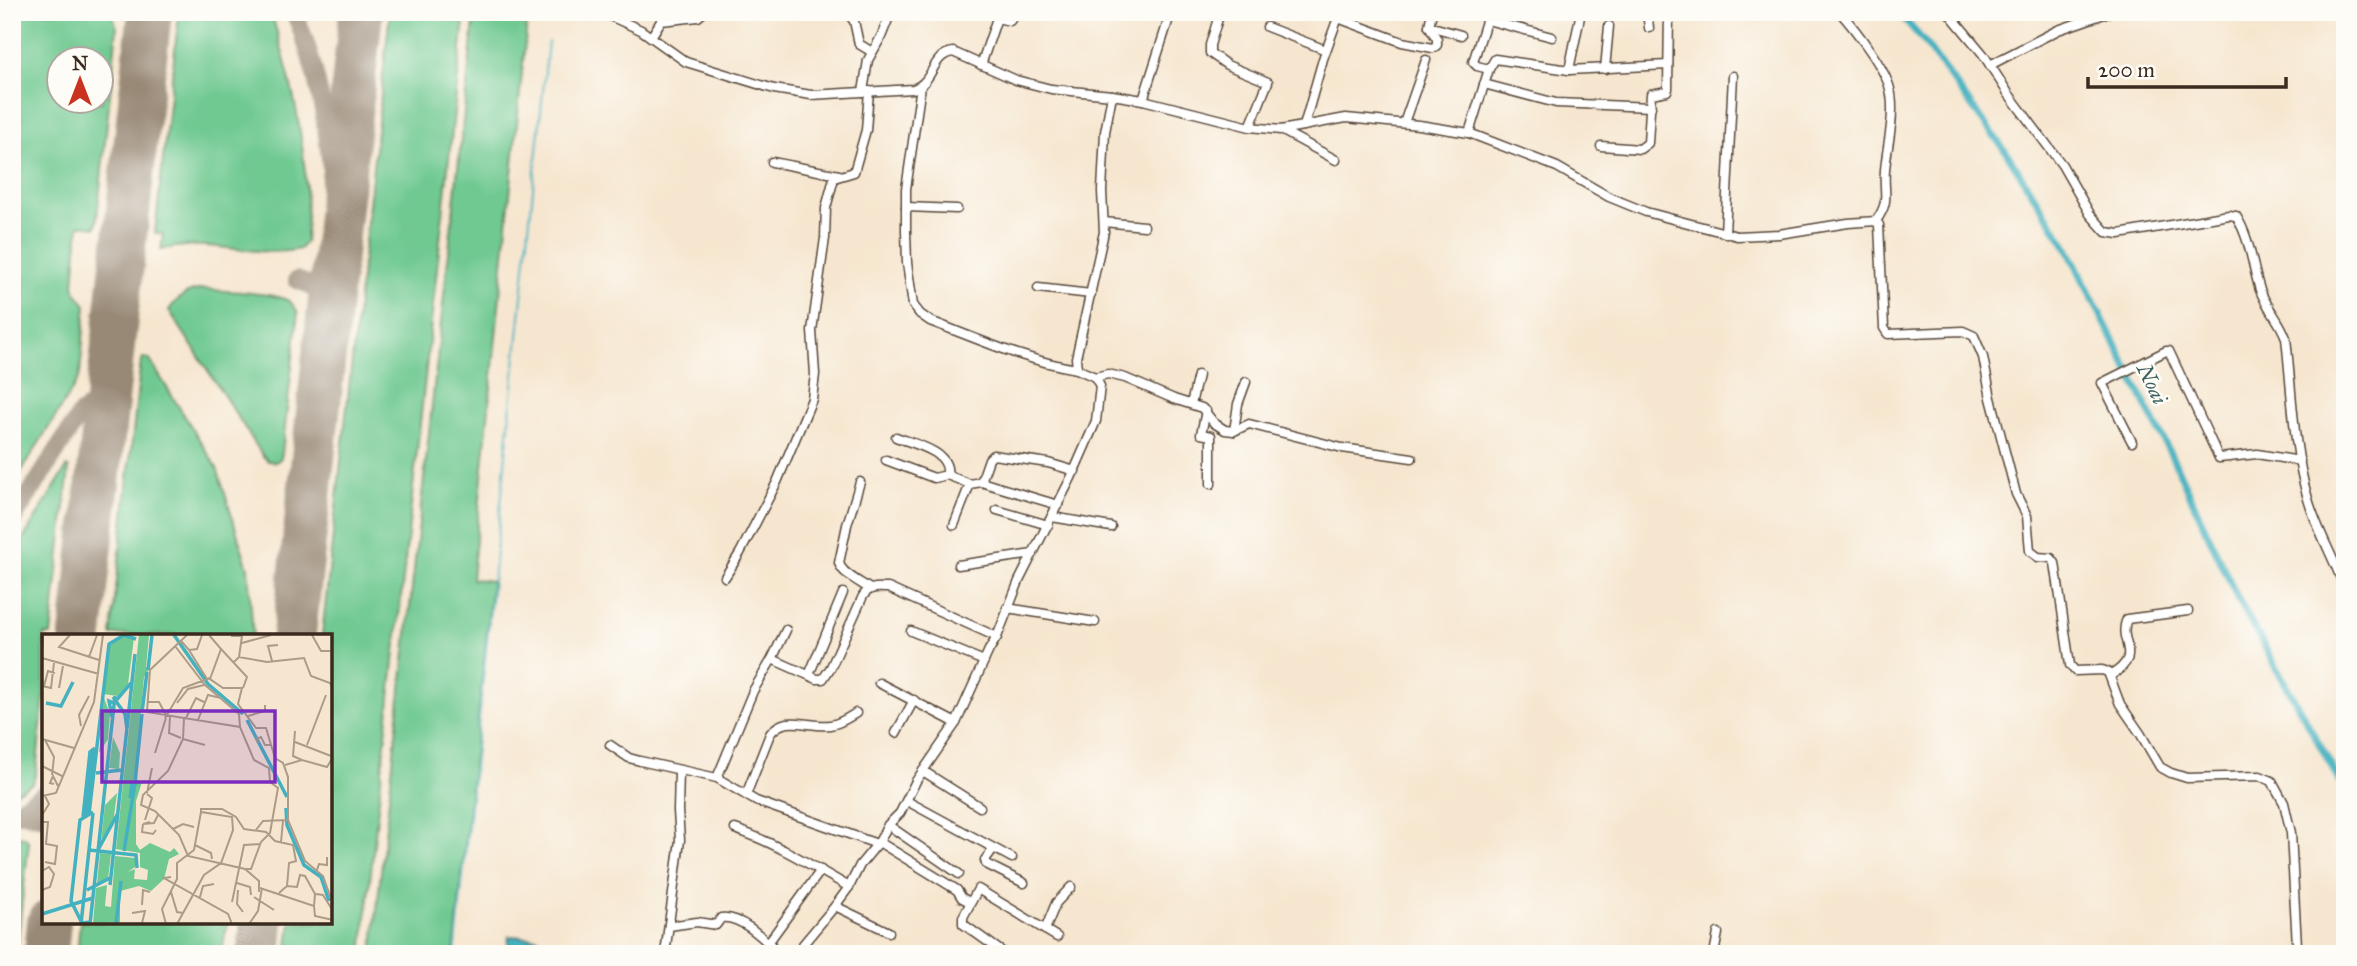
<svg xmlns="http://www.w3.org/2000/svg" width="2357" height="966" font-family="'IM FELL Great Primer',serif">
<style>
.green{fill:#6fc991;stroke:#557a58;stroke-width:2;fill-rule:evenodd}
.water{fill:#43b1bf;stroke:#3f6e6e;stroke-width:2}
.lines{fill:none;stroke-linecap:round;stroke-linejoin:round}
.stream{stroke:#43b1bf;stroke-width:2}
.canal{stroke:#43b1bf;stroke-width:7}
.taxiway{stroke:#988876;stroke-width:18}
.runway{stroke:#988876;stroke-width:44}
.minor-casing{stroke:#574639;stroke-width:11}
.minor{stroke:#fff;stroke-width:8}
.labels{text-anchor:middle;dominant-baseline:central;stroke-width:5;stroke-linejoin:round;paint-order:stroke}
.water-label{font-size:21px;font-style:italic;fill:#3e605e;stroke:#fdfcf7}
.inset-river{fill:none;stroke:#43b1bf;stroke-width:3.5}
.inset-road{fill:none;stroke:#ab9b88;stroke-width:2}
.view{fill:#7b2cbf;fill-opacity:0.15;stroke:#7b2cbf;stroke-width:3.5}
.inset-edge{fill:none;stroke:#3b2a1e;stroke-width:3.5}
</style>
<rect width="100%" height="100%" fill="#fdfcf7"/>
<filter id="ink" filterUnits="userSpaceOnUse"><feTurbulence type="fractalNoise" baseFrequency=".0143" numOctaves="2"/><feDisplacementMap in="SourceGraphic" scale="14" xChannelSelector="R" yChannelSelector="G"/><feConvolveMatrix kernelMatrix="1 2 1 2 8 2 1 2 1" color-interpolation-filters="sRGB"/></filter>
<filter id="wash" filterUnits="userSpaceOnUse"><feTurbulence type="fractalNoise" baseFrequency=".00686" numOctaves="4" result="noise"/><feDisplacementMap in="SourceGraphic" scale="28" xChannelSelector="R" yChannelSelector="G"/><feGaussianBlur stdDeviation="1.57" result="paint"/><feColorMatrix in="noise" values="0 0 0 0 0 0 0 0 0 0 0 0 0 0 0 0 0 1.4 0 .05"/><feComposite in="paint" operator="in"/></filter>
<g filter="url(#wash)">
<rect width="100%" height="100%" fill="#f6e6cf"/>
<g class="green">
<path d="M 12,12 L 112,12 L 117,28 L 96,227 L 79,225 L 74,285 L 76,292 L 86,305 L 80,374 L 77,382 L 12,486 ZM 60,60 L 102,60 L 102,102 L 60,102 Z"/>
<path d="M 179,12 L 271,12 C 295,91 310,157 306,241 L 300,249 C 254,259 208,237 161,250 L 163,234 L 155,233 Z"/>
<path d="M 390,12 L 465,12 L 362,954 L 287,954 L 291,922 L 331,922 L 331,635 L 322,635 Z"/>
<path d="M 475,12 L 528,12 L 472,579 L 492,581 L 454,954 L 372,954 Z"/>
<path d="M 204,289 C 224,292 271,292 287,300 C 293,303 295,308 298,313 L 282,453 L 281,458 L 276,462 L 268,461 L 263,456 L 169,310 C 179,296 187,291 204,289 Z"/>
<path d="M 143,358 L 149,359 L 217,468 L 248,568 L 253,635 L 111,635 L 140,368 Z"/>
<path d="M 67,467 L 69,468 L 51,635 L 44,635 L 44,699 L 36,772 L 33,783 L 12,794 L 12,557 Z"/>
<path d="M 12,836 L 25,837 L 29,843 L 16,954 L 12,954 Z"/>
<path d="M 80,922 L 228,922 L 221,954 L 77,954 Z"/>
</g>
<path class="water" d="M 509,936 L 538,938 L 538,954 L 507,954 Z"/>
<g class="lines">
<path class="stream" d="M 455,954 L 548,42"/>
<path class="canal" d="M 1898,12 L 1921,38 L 2006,152 L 2066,246 L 2174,461 L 2238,599 L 2345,790"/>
<g class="taxiway">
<path d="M 135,12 L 144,42 L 143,75"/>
<path d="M 294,12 C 325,84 333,165 336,242"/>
<path d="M 297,280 C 318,287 324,297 328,318"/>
<path d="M 12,521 L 81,413 L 87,409 C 104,415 101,428 102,444"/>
<path d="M 15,811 L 44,793"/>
<path d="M 12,813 L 26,813 L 44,817"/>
</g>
<g class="runway">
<path d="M 81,635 L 150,12"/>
<path d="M 294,635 L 361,12"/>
<path d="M 46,954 L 49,922"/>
<path d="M 259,954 L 262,922"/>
</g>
</g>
</g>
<g filter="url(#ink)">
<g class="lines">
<g class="minor-casing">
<g id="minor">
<path d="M 608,12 L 608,15 L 641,30 L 686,62 L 774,89 L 811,95 L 913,89 C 934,83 931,55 953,52 L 1016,80 L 1051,89 L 1112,95 L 1105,132 L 1102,191 L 1104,232 L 1076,358 L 1077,369 L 1095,377 L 1100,386 L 1096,421 L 1071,478 L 1019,581 L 997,637 L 989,650 L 956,723 L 916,781 L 900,813 L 888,825 L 879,842 L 860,865 L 849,887 L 835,906 L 795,954"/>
<path d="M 847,12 L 854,21 L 859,44 L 872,52"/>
<path d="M 1220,12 L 1210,45 L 1210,53 L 1227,65 L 1268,82 L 1250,127"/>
<path d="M 1647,12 L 1649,28"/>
<path d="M 1840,12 C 1855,29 1885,68 1890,89 C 1896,115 1887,145 1885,170 C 1883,194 1891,200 1876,221"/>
<path d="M 1948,12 L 1983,54 L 2008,93 L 2062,165 L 2090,214 L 2106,232 L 2119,234 L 2229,215 L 2236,216 C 2250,238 2252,265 2260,290 C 2266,307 2280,320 2286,338 C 2292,392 2293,447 2308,499 C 2317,530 2334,558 2345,589"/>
<path d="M 1338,18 L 1402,42 L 1433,48 L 1437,45 L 1437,39 L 1429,26 L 1432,12"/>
<path d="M 1487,20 L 1552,37"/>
<path d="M 1429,26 L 1461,35"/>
<path d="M 1267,27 L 1326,50"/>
<path d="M 651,37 L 661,21 L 698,17 L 704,12"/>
<path d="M 981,65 L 997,18 L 1010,21 L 1016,12"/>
<path d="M 1990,65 L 2058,30 L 2110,12"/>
<path d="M 1489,69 L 1477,66 L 1473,62 L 1489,12"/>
<path d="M 1605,69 L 1609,26"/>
<path d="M 1569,70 L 1581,12"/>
<path d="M 1484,84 L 1556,103 L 1651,107"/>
<path d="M 921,86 L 906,189 L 906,231 L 907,263 L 913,305 L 920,314 L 930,321 C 978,339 1026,361 1077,369"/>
<path d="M 863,92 L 868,60 L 881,37 L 891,12"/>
<path d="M 1112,95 L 1143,100 L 1250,127 L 1281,130 L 1346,118 L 1419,125 L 1469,133 L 1557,167 L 1609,197 L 1646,212 L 1737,236 L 1779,234 L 1848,223 L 1876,221 L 1879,225 L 1884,328 L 1888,334 L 1963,331 L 1974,336 L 1983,357 L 1991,398 L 2016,494 L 2027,516 L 2030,551 L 2038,557 L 2051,558 L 2055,563 L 2070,665 L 2075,671 L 2102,670 L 2108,672 L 2120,704 L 2140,733 L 2160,767 L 2171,773 L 2187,778 L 2260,776 L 2272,781 L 2284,803 L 2291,833 L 2297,946 L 2296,954"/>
<path d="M 1143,100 L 1171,12"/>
<path d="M 1404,123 L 1426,60"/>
<path d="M 1304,126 L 1323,59 L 1340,12"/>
<path d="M 1281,130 L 1336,160"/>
<path d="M 1469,133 L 1489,69 L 1495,59 L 1569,70 L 1668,65"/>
<path d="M 1601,146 L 1640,149 L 1648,143 L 1651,94 L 1667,91 L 1668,89 L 1669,12"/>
<path d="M 772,162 L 839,175"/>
<path d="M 906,207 L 957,209"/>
<path d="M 1104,222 L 1144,226"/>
<path d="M 1725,233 L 1733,76"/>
<path d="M 1038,288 L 1091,294"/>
<path d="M 1095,377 L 1108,374 L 1125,378 L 1174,399 L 1202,408 L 1214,423 L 1225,430 L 1234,431 L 1249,424 L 1342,448 L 1412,458"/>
<path d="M 1191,404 L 1198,375"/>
<path d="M 1206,411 L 1201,434 L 1211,436 L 1211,484"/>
<path d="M 1234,431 L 1238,404 L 1246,382"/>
<path d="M 896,437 C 914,444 951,451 947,475 L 970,484 L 981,482 L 989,459 L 993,455 L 1048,463 L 1075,471"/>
<path d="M 2132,442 L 2102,383 L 2166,351 L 2169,351 L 2219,458 L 2257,454 L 2300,461"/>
<path d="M 886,460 L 934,478 L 947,475"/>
<path d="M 860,482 L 847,525 L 839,563 C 842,574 860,582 870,589"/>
<path d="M 981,482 L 1058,505"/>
<path d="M 997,510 L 1048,525"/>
<path d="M 1052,517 L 1111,527"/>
<path d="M 954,525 L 970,484"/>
<path d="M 958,565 L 1033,554"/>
<path d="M 725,577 L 740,553 L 777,482 L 812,399 L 815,374 L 812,331 L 825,238 L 826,208 L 834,178 L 854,172 L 866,130 L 869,91"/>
<path d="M 1007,608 L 1095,622"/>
<path d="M 911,631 L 984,661"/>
<path d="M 772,659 L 817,679 L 823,679 L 831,667 L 863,596 C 870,586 877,588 888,588 L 997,637"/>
<path d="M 809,675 L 843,593"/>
<path d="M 2110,676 C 2146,654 2116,643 2127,619 L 2188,611"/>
<path d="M 879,683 L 956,723"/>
<path d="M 896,733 L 914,700"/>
<path d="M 610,745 L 629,758 L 640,761 L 717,778 L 756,801 L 877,844"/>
<path d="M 923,771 L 980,807"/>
<path d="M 717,778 L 753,691 L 772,659 L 786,630"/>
<path d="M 746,795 L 770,734 C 785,713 809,728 830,725 C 839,724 848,718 856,713"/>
<path d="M 907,801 L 1012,858"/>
<path d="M 888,825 L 959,874"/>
<path d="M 735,829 C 776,843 811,865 849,887"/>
<path d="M 879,842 L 957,890 L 962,898 L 970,902"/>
<path d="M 993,849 L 985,860 L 986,864 L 1024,883"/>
<path d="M 835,906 L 889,932"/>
<path d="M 669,926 L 697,922 L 716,925 L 721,918 C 741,915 765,940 780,954"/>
<path d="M 1045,930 L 1056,903 L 1071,887"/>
<path d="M 768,943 L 821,870"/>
<path d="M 665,954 L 680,840 L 678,811 L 679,770"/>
<path d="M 1005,954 L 963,924 L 963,917 L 978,889 L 1057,937"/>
<path d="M 1714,954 L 1718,933"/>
</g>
</g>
<use href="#minor" class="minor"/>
</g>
</g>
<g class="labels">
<g class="water-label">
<text transform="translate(2152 384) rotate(64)">Noai</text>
</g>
</g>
<g transform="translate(42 634)">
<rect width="290" height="290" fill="#f6e6cf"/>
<path d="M 97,1 L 107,1 L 104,33 L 108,34 L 102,43 L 95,119 L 93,149 L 100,148 L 94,167 L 94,210 L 98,216 L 108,209 L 128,218 L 132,214 L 137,220 L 127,225 L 122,245 L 109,257 L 97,252 L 78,257 L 78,288 L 51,290 L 54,254 L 65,251 L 63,272 L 69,273 L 73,222 L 93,224 L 93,233 L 86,238 L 93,235 L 92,245 L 105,246 L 106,236 L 98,233 L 98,219 L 74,215 ZM 82,2 L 92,4 L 86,50 L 76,62 L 61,60 L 68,11 ZM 62,64 L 68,80 L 66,105 L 57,119 ZM 71,103 L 78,119 L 77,135 L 67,134 ZM 75,159 L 71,190 L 59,208 L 63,171 ZM 58,219 L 69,220 L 66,245 L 55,250 Z" fill="#6fc991"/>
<path class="inset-river" d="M 132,1 L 166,50 L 201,80M 106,36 L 110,1M 71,63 L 83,80 L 85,95M 4,69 L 19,72 L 31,48M 100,78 L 105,38M 70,83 L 67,67 L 72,69 L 89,49M 205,86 L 245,163M 54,139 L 80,136M 93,149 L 100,80M 88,164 L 90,150 L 97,148M 244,174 L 245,191 L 262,231 L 279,243 L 287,267M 47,180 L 67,10 L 82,1 L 94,5M 44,182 L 52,115M 41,183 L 48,118 L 53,114M 42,183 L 51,115M 47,216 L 94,221 L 95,234M 56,216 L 76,179M 82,217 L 93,149M 68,251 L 93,20M 45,256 L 68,244M 0,280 L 51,264M 48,288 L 40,289 L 29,267 L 38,186 L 51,178M 39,290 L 51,179M 48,290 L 73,62M 74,290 L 79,247"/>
<path class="inset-road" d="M 28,1 L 17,13 L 57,26M 145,1 L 108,36 L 105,78 L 142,84 L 141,105 L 126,137 L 101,161 L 99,171 L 113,177 L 137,201 L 146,222 L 203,235 L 217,247 L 217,258M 167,1 L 179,15 L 168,45 L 181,54 L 200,54 L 196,70 L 214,94 L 224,94 L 233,124 L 241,129 L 246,143 L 246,186 L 263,227 L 281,242 L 291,270M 270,1 L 279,17 L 288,17M 189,2 L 200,2 L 197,23M 139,7 L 147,16 L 155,15 L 160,1M 200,9 L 229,1M 133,12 L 163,51 L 197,80 L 198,93M 179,15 L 205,43 L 201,54M 147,16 L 165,45M 0,22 L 1,1M 47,23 L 55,1M 0,24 L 57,40M 230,27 L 226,12 L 236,11M 191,29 L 197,23 L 225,28 L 262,24 L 269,42 L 288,49 L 291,55M 0,52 L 9,54 L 12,29M 2,52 L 6,37 L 13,39M 17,54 L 21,32M 106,68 L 117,68 L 124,81M 135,69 L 146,55 L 162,51M 206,82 L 223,77 L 223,71M 128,83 L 127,99 L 139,104M 123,84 L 141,54 L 168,44M 142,84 L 198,93 L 212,126 L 227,134 L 228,148 L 236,154 L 228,199 L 219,208 L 209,235 L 204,235M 144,84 L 154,64 L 162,68M 156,86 L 166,61 L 179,64M 39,92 L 37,81 L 47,62M 253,97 L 251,122 L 260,126M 0,105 L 32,114M 141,105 L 163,111M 3,106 L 12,123 L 10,141M 253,108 L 289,122M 216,109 L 214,105 L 219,103 L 223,111 L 229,111M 265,111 L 284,61M 113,119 L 124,84M 243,131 L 260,126 L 285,133 L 291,123M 0,132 L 20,142M 12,150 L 8,149 L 11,142 L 16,152M 105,159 L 110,134M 0,162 L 14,159 L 52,68 L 61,1M 159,178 L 159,175 L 180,175 L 194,183 L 202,195 L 224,198 L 233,207 L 251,211 L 254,227 L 247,229 L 245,252 L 237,259M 0,181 L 7,170 L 3,162M 103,186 L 110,164 L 105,160M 0,188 L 6,188 L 4,210 L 15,212 L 13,230 L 3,228M 108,188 L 101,190 L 112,189 L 116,181M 101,190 L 100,198 L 111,200 L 114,196M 131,195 L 141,190 L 152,193M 214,196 L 221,187 L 246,186M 239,208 L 241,187M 153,211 L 169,219 L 170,225M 275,236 L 277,230 L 285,231 L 285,223M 0,237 L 7,233 L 12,240 L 8,253 L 0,256M 129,243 L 122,244 L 186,280 L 190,290M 195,249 L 208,253 L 209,261M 245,252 L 255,253 L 258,241 L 263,242 L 273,260 L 272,272M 218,254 L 272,272 L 273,282 L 291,286M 196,256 L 195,270 L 201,278M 129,258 L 135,278 L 141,279M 274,260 L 281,261 L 291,277M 158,263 L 161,252 L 172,250M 212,263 L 232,276M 190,268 L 202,211 L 218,210M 100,271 L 101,256 L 108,258M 90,279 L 103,277 L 100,289M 124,290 L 120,275 L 135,245 L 135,229 L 152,216 L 159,178 L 190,183 L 191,196 L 179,229 L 162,241 L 135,290M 207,290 L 216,277 L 220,254"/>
<path class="view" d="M 60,77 L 233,77 L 233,148 L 60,148 Z"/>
<rect width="290" height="290" class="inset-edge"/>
</g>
<rect width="2357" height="966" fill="none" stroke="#fdfcf7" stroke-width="42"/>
<g transform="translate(80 80)"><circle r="33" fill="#fdfcf7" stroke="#afa8a0" stroke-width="2"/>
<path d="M0-5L12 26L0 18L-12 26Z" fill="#c8321e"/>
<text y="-10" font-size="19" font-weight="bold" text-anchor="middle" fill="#3b2a1e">N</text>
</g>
<path d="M2088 77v10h198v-10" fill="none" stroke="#3b2a1e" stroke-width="3.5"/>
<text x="2098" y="77" font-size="21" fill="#3b2a1e" stroke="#fdfcf7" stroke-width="5" paint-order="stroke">200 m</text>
</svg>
